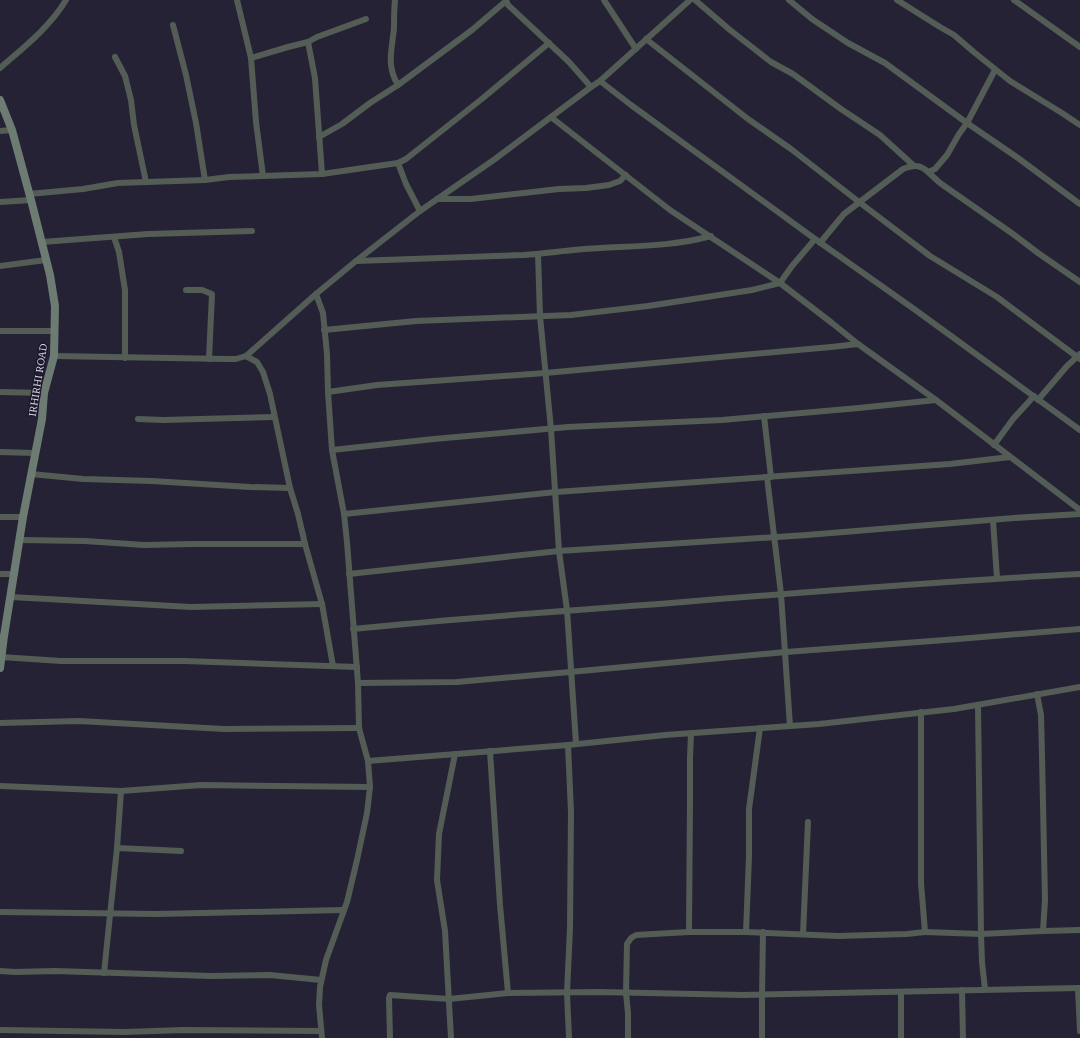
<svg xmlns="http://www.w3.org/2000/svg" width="1080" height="1038" font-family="'Roboto Serif',serif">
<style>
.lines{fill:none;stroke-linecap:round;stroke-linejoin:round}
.street{stroke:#535d56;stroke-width:6}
.secondary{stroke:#6c7c72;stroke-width:8}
.labels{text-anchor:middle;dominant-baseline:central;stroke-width:3;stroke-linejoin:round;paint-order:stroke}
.street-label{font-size:10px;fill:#d6d4e1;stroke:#1c182b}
</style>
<rect width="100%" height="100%" fill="#262235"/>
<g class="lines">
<g class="street">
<path d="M 237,0 L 251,58 L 256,122 L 263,176"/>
<path d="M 395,0 C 394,9 394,19 394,28 C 392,49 386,66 398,85"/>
<path d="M 506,0 L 508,5 L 569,62 L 591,87"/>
<path d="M 604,0 L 636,49"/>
<path d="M 695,0 L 730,30 L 771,62 L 793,74 L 841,109 L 880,135 L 913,165"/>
<path d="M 789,0 L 812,19 L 848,43 L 885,63 L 967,123 L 1018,158 L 1080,204"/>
<path d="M 897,0 L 940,27 L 954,35 L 975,53 L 1010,81 L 1062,113 L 1080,125"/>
<path d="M 1014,0 L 1080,47"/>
<path d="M 173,25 L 186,75 L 196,123 L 205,180"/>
<path d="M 646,39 L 748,119 L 791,149 L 859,202 L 930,256 L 997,297 L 1080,359"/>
<path d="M 308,42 L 315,78 L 322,174"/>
<path d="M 115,57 L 125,76 L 131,100 L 134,125 L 146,182"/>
<path d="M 251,58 L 288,47 L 308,42 L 317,37 L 366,19"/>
<path d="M 0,68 C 23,48 50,27 66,0"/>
<path d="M 600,81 L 631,105 L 815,239 L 914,309 L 1080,430"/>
<path d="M 551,117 L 565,128 L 670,210 L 780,283 L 832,323 L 858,344 L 936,400 L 1080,510"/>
<path d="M 0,131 L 12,130"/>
<path d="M 319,137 L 342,124 L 370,103 L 398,85 L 472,30 L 506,1"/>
<path d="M 398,163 L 406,184 L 420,211"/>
<path d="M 928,172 L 940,183 L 1013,234 L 1038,253 L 1080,282"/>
<path d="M 29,194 L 83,189 L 118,183 L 205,180 L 229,177 L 322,174 L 398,163 L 406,159 L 483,98 L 549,43"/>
<path d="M 437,199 L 471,199 L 559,189 L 586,188 L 609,185 L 620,181 L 626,175"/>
<path d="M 0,202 L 31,200"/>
<path d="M 114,237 L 119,252 L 125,290 L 125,358"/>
<path d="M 42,242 L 148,234 L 252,231"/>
<path d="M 820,243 L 844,214 L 903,169 C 913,165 920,164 928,172 L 935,169 L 947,155 L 959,134 L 967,123 L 995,70"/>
<path d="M 538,254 L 540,316 L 551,429 L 559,551 L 567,610 L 576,743"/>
<path d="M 356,261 L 524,255 C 550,253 575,249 601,248 C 637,246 675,246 711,236"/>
<path d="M 0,266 L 46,260"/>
<path d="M 186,290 L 202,290 L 212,294 L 209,359"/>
<path d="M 316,294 L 323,313 L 327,354 L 328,392 L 332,450 L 344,514 L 347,542 L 358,683 L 359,728 L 368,761 L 370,787 L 367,813 L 357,860 L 347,902 L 326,960 L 320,987 L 319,1005 L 322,1038"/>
<path d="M 324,330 L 416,321 L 571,315 L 648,306 L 752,290 L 780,283 L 792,266 L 815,239"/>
<path d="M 0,331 L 54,331"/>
<path d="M 54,356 L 227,359 L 236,359 L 246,356 L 316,294 L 356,261 L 420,211 L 495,159 L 591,87 L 600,81 L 690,0"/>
<path d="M 246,356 L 257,362 L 263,372 L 270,394 L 290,488 L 298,514 L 305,544 L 322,604 L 333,666"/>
<path d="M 0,392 L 44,393"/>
<path d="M 328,392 L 377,385 L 545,373 L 831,347 L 858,344"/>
<path d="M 1038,400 L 1067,366 L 1080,354"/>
<path d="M 764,416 L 771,477"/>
<path d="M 138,419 L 163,420 L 274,417"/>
<path d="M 994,445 L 1013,419 L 1034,396"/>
<path d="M 332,450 L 434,439 L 568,427 L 722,420 L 859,408 L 936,400"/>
<path d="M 0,452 L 35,453"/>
<path d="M 31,474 L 83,479 L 152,481 L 250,487 L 290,488"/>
<path d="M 767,477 L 781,594 L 790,726"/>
<path d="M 344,514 L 556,492 L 950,464 L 1010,457"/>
<path d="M 0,517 L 23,517"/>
<path d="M 993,520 L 997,578"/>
<path d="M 20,540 L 85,541 L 144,545 L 192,544 L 305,544"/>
<path d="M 0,574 L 15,574"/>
<path d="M 349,574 L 559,551 L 807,535 L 1014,518 L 1080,514"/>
<path d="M 11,597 L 191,607 L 322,604"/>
<path d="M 353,629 C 459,618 565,611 671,603 C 807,592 944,581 1080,574"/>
<path d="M 1,657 L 61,661 L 185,661 L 357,667"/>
<path d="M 358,683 L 457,682 L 570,672 L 786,652 L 958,639 L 1080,629"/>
<path d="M 978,705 L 981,934 L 982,962 L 985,989"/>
<path d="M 0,723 L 79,721 L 224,729 L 359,728"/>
<path d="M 691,733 L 690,758 L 690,801 L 689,932 L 746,932 L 838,936 L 907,934 L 925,932 L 921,883 L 921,712"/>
<path d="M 568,745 L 571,812 L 570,928 L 567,993 L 569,1038"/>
<path d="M 490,751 L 500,905 L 508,993"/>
<path d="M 368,761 L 568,745 L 665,735 L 819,724 L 954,709 L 1080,687"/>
<path d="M 0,786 L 121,791 L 201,785 L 370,787"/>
<path d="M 117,848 L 181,851"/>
<path d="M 0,912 L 157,914 L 249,912 L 344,910"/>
<path d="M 1043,931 L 1080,930"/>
<path d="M 746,932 L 749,856 L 749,809 L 760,728"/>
<path d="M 925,932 L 981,934 L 1043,931 L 1045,900 L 1042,755 L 1041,715 L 1037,694"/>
<path d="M 803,934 L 808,822"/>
<path d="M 0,971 L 15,972 L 55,971 L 211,976 L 270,975 L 321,980"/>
<path d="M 104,973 L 117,848 L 121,791"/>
<path d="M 1078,988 L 1080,1031"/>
<path d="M 962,990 L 963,1038"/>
<path d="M 0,1030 L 125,1032 L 183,1030 L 321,1031"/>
<path d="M 390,1038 L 389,998 L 390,995 L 449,999 L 508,993 L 600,992 L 743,995 L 1080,988"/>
<path d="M 451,1038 L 445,931 L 437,880 L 439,834 L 455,754"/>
<path d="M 628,1038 L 628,1013 L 626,993 L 627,944 L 631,938 L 636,935 L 689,932"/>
<path d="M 762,1038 L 762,995 L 763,932"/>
<path d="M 901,1038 L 901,992"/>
</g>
<path class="secondary" d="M 0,100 L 12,130 L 31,200 L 50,275 L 55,306 L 54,356 L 44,393 L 42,419 L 23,517 L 4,636 L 0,668"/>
</g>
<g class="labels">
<g class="street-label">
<text transform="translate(38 380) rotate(-81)">IRHIRHI ROAD</text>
</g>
</g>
</svg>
